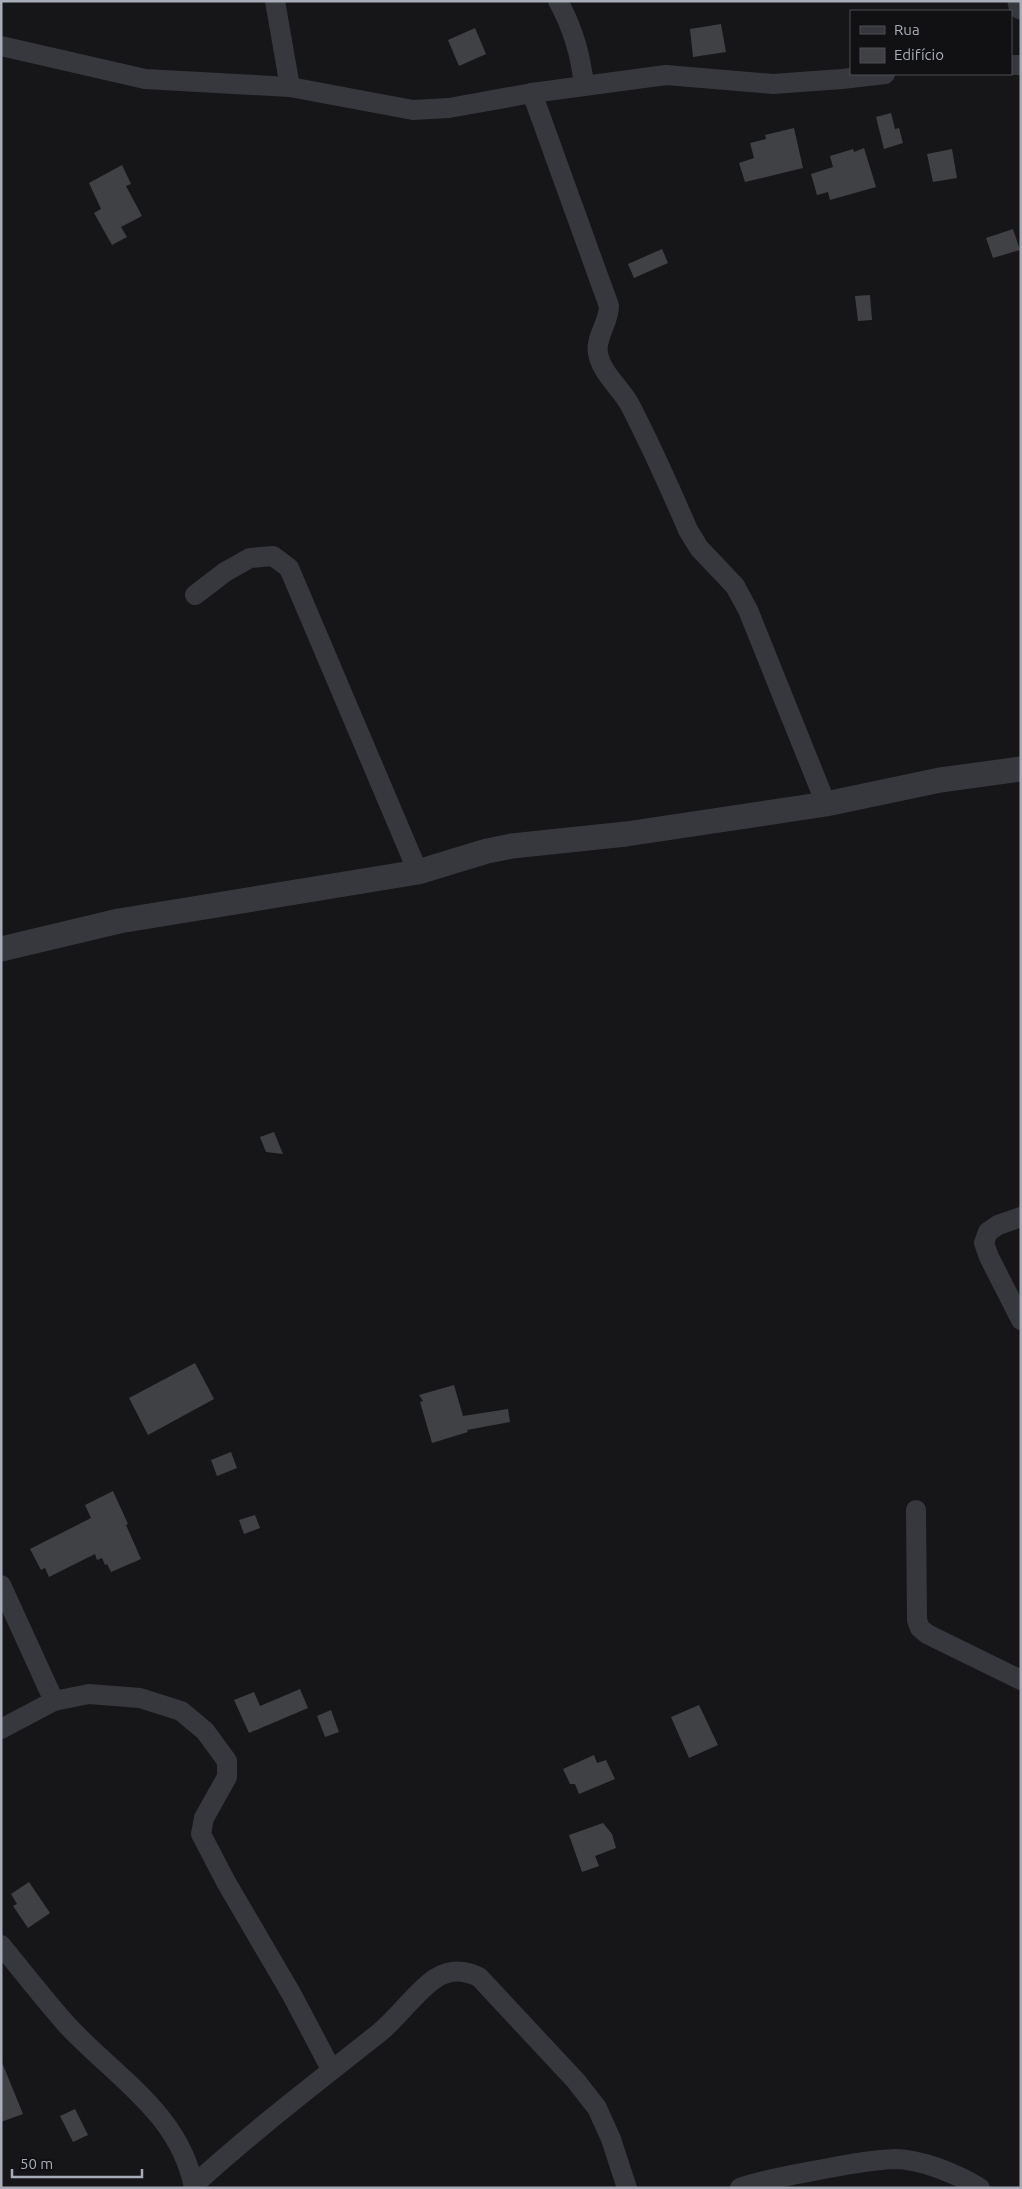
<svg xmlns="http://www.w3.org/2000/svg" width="1022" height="2189" font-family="Ubuntu,sans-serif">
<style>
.building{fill:#404145}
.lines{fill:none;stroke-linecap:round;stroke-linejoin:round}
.minor{stroke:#37383d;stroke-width:20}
.tertiary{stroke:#37383d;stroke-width:25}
</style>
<rect width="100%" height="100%" fill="#161618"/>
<g class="building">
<path d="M 721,24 L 726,52 L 693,57 L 690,29 Z"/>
<path d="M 475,28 L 486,54 L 459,66 L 448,40 Z"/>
<path d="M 891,113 L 895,129 L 899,128 L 903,143 L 884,149 L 876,117 Z"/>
<path d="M 794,128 L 803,168 L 745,182 L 739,163 L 754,158 L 750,143 L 766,139 L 765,135 Z"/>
<path d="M 864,148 L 876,187 L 830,200 L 828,192 L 817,195 L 811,174 L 833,167 L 830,156 L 853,149 L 854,152 Z"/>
<path d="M 952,149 L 957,178 L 933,182 L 927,154 Z"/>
<path d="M 122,165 L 131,184 L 126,186 L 142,216 L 121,227 L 127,237 L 112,245 L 94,213 L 101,209 L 89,183 Z"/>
<path d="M 1013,229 L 1020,250 L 993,258 L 986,238 Z"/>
<path d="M 662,249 L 668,263 L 634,278 L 628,264 Z"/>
<path d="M 870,295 L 872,320 L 858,321 L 855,296 Z"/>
<path d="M 274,1132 L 283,1154 L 266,1152 L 260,1137 Z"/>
<path d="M 195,1363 L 214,1399 L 148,1435 L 129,1398 Z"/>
<path d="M 454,1385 L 463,1416 L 508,1409 L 510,1422 L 467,1430 L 468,1432 L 432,1443 L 420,1402 L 423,1401 L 419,1395 Z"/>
<path d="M 231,1452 L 237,1468 L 217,1476 L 211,1460 Z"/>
<path d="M 113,1491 L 128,1524 L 126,1525 L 141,1559 L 111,1572 L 107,1564 L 105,1565 L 102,1558 L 97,1560 L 95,1554 L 49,1577 L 45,1568 L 41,1570 L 30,1549 L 91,1518 L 85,1505 Z"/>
<path d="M 255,1515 L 260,1528 L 244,1534 L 239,1520 Z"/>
<path d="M 300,1689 L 308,1708 L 249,1733 L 234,1700 L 254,1692 L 260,1706 Z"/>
<path d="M 699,1705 L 718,1745 L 689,1758 L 671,1717 Z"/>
<path d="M 331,1710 L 339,1732 L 325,1737 L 317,1716 Z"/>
<path d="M 594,1755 L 597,1763 L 606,1760 L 615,1779 L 579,1794 L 575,1784 L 570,1784 L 563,1769 Z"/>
<path d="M 603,1823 L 612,1834 L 616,1848 L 595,1856 L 599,1866 L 582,1872 L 569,1835 Z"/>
<path d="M 29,1882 L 50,1913 L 28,1928 L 13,1906 L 17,1904 L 11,1894 Z"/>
<path d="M 1,2060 L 23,2114 L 1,2122 Z"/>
<path d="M 75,2109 L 88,2135 L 73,2142 L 60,2116 Z"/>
</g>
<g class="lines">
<g class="minor">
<path d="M 275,1 L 290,87"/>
<path d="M 558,1 C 573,28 581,56 584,86"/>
<path d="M 1,46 L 145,79 L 290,87 L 413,110 L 449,108 L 532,93 L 666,75 L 773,84 L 842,79 L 885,74"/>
<path d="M 1011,65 L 1021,65"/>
<path d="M 532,93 L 609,306 C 609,323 595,337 598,353 C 601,373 621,388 630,405 C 651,446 670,488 688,530 L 699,548 L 735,586 L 748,610 L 826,804"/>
<path d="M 195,595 L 225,572 L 250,558 L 273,556 L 289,568 L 418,872"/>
<path d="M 1021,1217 L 998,1225 L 988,1232 L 984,1243 L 989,1257 L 1021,1320"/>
<path d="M 916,1510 L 917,1620 L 920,1628 L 927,1634 L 1021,1680"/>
<path d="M 1,1585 L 54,1701"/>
<path d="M 1,1729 L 54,1701 L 89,1694 L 140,1698 L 181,1711 L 205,1731 L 227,1761 L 227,1777 L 204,1818 L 201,1834 L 226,1882 L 292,1995 L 331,2069"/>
<path d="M 1,1945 C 23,1972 44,1999 67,2025 C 114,2076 180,2113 194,2188"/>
<path d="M 194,2185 C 253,2131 316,2083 379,2033 C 398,2018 417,1990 436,1978 C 451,1969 464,1970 479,1977 L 576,2081 L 597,2108 L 611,2139 L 627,2188"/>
<path d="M 740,2188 C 769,2178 799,2174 829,2168 C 850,2164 872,2160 894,2159 C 921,2159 957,2174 980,2188"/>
</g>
<g class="tertiary">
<path d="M 1020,1 L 1021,7"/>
<path d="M 1,949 L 119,921 L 418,872 L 487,851 L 512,846 L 626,834 L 826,804 L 940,780 L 1021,769"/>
</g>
</g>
<rect width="1022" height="2189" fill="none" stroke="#a8adb8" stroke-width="5"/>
<rect x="850" y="10" width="162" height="65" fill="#111113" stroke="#4d4f55"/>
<rect x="860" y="26" width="25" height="8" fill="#37383d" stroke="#4d4f55"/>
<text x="894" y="35" font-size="15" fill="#a8adb8">Rua</text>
<rect x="860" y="48" width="25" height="15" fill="#404145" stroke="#4d4f55"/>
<text x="894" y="60" font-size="15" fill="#a8adb8">Edifício</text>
<path d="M12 2169v8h130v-8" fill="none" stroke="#a8adb8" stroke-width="2.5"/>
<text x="20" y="2169" font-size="15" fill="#a8adb8" stroke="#111113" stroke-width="4" paint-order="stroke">50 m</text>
</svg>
